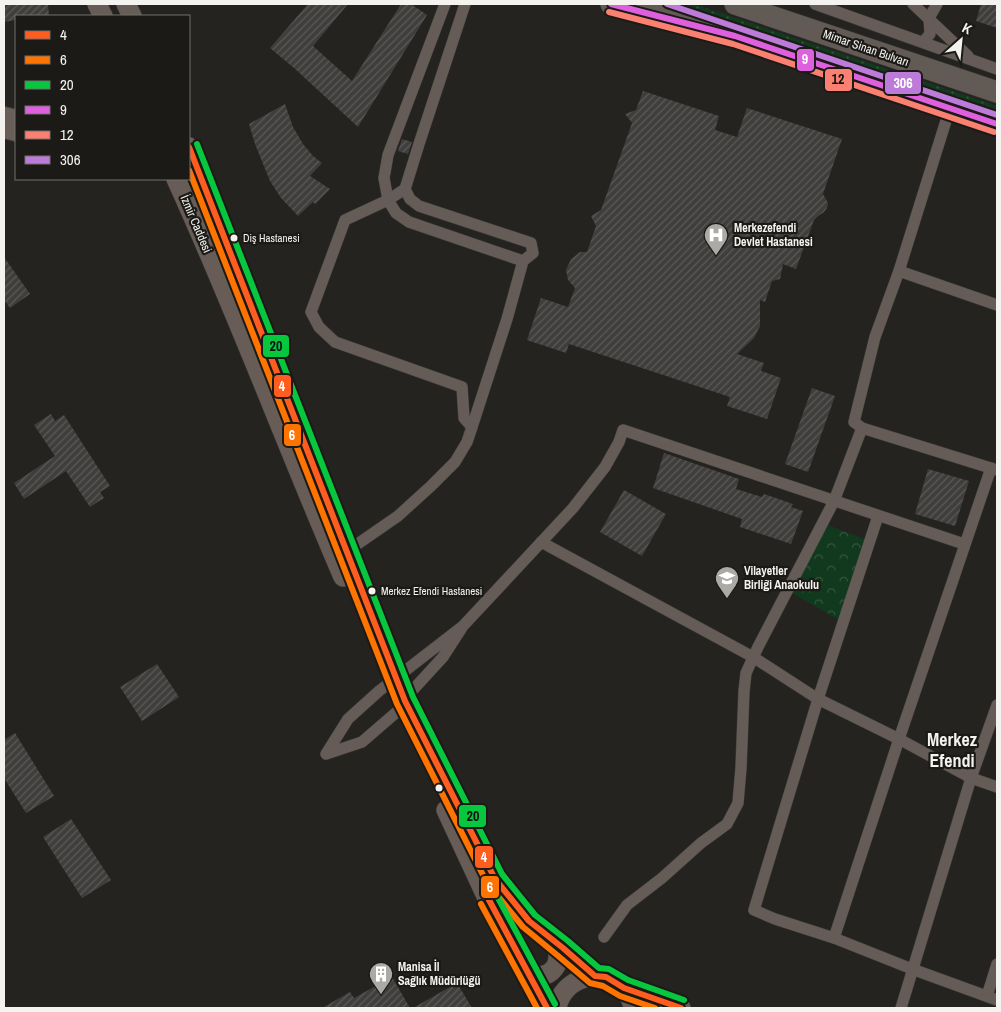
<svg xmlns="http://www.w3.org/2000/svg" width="1001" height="1012" font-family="'Archivo Narrow',sans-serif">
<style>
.grass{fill:url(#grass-dots)}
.forest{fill:url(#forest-crowns)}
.building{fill:url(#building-hatch)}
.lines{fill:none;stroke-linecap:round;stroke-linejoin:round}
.street-casing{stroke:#41403e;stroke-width:12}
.secondary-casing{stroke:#41403e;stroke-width:18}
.primary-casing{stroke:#41403e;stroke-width:20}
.highway-casing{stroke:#41403e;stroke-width:22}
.street{stroke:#665c57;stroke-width:11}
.secondary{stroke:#695e58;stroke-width:16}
.primary{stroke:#675c56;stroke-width:19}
.highway{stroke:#625a54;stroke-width:21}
.bus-1-casing{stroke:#1c1a16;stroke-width:10}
.bus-2-casing{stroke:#1c1a16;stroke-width:10}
.bus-3-casing{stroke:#1c1a16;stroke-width:10}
.bus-4-casing{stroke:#1c1a16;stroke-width:10}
.bus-5-casing{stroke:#1c1a16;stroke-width:10}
.bus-6-casing{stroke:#1c1a16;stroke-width:10}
.bus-1{stroke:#ff5c20;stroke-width:6}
.bus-2{stroke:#ff7300;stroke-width:6}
.bus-3{stroke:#06c73d;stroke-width:6}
.bus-4{stroke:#df60df;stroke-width:6}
.bus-5{stroke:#fa8072;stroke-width:6}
.bus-6{stroke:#bd7bd9;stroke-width:6}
.bus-dot{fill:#f5f3f0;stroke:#1c1a16;stroke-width:2}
.labels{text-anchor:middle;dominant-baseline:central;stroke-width:4.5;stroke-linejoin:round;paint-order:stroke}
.bus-label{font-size:11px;fill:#f5f3f0;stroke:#1c1a16;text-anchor:start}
.street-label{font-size:12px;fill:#f5f3f0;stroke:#1c1a16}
.poi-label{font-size:12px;font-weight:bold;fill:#f5f3f0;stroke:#1c1a16;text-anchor:start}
.district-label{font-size:18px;font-weight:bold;fill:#f5f3f0;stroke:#1c1a16}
.line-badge{stroke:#1c1a16;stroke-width:2}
.badge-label{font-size:14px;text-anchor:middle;font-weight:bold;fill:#fff}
.pale-badge-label{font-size:14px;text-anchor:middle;font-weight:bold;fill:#111}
</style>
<defs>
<pattern id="grass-dots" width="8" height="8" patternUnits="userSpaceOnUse" patternTransform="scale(1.25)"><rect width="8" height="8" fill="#11391d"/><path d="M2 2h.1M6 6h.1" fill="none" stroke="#34563e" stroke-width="1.8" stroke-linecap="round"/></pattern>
<pattern id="forest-crowns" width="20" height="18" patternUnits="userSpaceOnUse" patternTransform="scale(1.25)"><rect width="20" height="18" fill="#11391d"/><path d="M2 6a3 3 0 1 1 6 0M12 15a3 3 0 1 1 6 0" fill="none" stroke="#34563e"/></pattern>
<pattern id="building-hatch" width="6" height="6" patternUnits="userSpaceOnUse" patternTransform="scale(1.25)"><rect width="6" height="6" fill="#403e3d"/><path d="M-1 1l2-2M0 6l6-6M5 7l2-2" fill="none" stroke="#5c5a59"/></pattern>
</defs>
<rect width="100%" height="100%" fill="#252320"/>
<path class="grass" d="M 669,4 L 694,4 L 997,106 L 997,115 Z"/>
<path class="forest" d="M 822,523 L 867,540 L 841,621 L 792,593 Z"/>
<g class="building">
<path d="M 4,4 L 48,4 L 49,16 L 16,16 L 16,20 L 4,22 Z"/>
<path d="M 308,4 L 348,4 L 313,46 L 352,81 L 401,4 L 411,4 L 427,15 L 358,127 L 294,68 L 270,48 Z"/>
<path d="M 981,4 L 997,4 L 997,28 L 976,21 Z"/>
<path d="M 643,91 L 719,116 L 715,130 L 737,137 L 747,108 L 842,139 L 823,194 L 828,203 L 827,208 L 824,212 L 818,216 L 814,220 L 796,269 L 783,264 L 780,279 L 772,281 L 765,302 L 760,300 L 760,326 L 754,338 L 737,354 L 764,363 L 761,371 L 781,378 L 767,419 L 727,406 L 730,397 L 569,344 L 566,353 L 527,340 L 541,298 L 568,307 L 575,288 L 568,280 L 566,270 L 571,259 L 580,252 L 587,252 L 596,226 L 591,216 L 601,210 L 632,123 L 625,114 L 636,110 Z"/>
<path d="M 285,104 L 293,127 L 303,144 L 313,156 L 322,163 L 310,176 L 330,189 L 315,204 L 313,202 L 298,216 L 281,198 L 270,181 L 255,144 L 249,124 Z"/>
<path d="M 402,139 L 412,142 L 408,154 L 398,151 Z"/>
<path d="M 4,257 L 30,294 L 10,308 L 4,300 Z"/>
<path d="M 812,388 L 835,396 L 808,472 L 785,464 Z"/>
<path d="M 51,414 L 55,421 L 64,415 L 110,486 L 100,492 L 104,498 L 90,507 L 66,471 L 24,499 L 14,483 L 55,456 L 34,425 Z"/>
<path d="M 664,453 L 739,479 L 736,489 L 762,497 L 764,494 L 793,504 L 791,507 L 803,511 L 791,544 L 740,527 L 742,519 L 653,488 Z"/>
<path d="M 928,469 L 969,481 L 955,526 L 915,514 Z"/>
<path d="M 624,490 L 666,514 L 642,556 L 600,532 Z"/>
<path d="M 157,664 L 179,697 L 142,721 L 120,687 Z"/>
<path d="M 15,733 L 54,796 L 26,813 L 4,778 L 4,740 Z"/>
<path d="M 71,819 L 111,880 L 82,898 L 43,837 Z"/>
<path d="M 392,977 L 410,1008 L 322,1008 L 350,992 L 354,998 Z"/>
<path d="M 457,983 L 472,1008 L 413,1008 Z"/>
</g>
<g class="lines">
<g class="street-casing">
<g id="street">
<path d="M 445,4 L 388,155 L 384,178 L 388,200 L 396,213 L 409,222 L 523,261"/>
<path d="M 815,4 L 997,69"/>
<path d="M 913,4 L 968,56"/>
<path d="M 923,42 L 930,34 L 929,18 L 937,4"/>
<path d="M 405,189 L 388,200 L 345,220 L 311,312 L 319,327 L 335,342 L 462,387 L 464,418 L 472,427 L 507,319 L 523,261 L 533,253 L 531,243 L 419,206 L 410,199 L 405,189 L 419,144 L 465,4"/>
<path d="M 899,271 L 997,305"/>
<path d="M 862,428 L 997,470"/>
<path d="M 878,516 L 818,699 L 899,739 L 971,778 L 997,787"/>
<path d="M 541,542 L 753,657 L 818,699 L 754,910 L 775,919 L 834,938 L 912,969 L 997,1000"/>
<path d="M 346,552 L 398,516 L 431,486 L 455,462 L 467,442 L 472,427"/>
<path d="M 463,626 L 379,691 L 348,719 L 326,754 L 362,742 L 399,710 L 410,693 L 443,657 L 463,626 L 573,508 L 605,467 L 619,442 L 623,430 L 964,544"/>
<path d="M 604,937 L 627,905 L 662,878 L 701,843 L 727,824 L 738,803 L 741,768 L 744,691 L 746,673 L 758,647 L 834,501 L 862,428 L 854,422 L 875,337 L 899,271 L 950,108"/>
<path d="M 834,938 L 899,739 L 991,468"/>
<path d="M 987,996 L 997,964"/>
<path d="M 901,1008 L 971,778 L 997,705"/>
</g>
</g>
<g class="secondary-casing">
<g id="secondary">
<path d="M 4,115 L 16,118"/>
<path d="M 4,130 L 16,133"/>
</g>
</g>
<g class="primary-casing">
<g id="primary">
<path d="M 97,4 L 103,16"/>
<path d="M 126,4 L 132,16"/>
<path d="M 189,147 L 363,595 L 405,701 L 495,879 L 529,921 L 563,948 L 595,976"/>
<path d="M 176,179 C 236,310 286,445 343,577"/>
<path d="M 446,810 L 486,896 L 547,1008"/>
<path d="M 525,969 C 529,971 533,974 536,975 C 548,978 558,968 558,957 C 559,949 554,943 550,938"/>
<path d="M 624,988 L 681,1008"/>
<path d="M 557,1008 C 562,978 601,966 623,988 C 629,993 631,1001 634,1008"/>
</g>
</g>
<g class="highway-casing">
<g id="highway">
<path d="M 611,4 L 652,15"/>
<path d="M 640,4 L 997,124"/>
<path d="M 735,4 L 997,92"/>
</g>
</g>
<use href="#street" class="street"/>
<use href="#secondary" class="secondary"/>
<use href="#primary" class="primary"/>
<use href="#highway" class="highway"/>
<g class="bus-1-casing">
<g id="bus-1">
<path d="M 189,147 L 405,701 L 495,879 L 529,921 L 563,948 L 595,976 L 606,977 L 624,988 L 681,1008"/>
<path d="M 489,900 L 547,1008"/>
</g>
</g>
<g class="bus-2-casing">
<g id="bus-2">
<path d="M 189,170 L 397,704 L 487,883 L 523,927 L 557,955 L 590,983 L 603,986 L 620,996 L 655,1008"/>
<path d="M 481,904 L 537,1008"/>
</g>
</g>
<g class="bus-3-casing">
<g id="bus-3">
<path d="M 197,144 L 413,697 L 502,874 L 535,915 L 568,941 L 599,968 L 609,969 L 628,980 L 684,1000"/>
<path d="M 497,896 L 555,1004"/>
</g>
</g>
<g class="bus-4-casing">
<path id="bus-4" d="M 611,4 L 735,36 L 997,124"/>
</g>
<g class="bus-5-casing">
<path id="bus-5" d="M 609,12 L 733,44 L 994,132"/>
</g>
<g class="bus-6-casing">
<path id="bus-6" d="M 667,4 L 997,115"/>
</g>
<use href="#bus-1" class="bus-1"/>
<use href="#bus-2" class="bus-2"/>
<use href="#bus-3" class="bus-3"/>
<use href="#bus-4" class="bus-4"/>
<use href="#bus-5" class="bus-5"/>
<use href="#bus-6" class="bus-6"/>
</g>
<defs>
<g id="hospital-pin" transform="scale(1.25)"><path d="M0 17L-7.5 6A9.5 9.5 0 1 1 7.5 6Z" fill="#acaaa7" stroke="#1c1a16"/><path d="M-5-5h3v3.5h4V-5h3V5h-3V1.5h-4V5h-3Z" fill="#fff"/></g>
<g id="school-pin" transform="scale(1.25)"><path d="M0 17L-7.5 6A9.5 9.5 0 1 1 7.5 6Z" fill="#acaaa7" stroke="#1c1a16"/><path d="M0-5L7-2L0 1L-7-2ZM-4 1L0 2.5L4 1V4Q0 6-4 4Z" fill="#fff"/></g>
<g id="building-pin" transform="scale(1.25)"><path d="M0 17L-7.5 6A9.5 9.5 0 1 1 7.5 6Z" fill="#acaaa7" stroke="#1c1a16"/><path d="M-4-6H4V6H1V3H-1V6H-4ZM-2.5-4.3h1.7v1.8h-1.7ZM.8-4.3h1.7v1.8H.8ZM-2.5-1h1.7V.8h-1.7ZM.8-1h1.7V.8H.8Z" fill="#fff"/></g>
</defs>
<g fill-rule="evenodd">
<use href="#hospital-pin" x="716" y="235"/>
<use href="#school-pin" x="727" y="578"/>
<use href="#building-pin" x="381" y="974"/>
</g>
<g class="bus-dot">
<circle cx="234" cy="238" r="4.5"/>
<circle cx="372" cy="591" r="4.5"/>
<circle cx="439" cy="788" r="4.5"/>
</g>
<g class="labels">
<g class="bus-label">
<text x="243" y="238">Diş Hastanesi</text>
<text x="381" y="591">Merkez Efendi Hastanesi</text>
</g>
<g class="street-label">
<text transform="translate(866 48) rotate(19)">Mimar Sinan Bulvarı</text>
<text transform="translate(196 224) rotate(67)">İzmir Caddesi</text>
</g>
<g class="poi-label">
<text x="734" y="228">Merkezefendi<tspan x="734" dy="14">Devlet Hastanesi</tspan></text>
<text x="744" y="571">Vilayetler<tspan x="744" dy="14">Birliği Anaokulu</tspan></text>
<text x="398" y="967">Manisa İl<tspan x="398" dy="14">Sağlık Müdürlüğü</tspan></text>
</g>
<g class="district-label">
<text x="952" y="739">Merkez<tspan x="952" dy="21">Efendi</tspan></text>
</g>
</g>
<g class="line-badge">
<rect x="796" y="48" width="19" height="24" rx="5" fill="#df60df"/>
<rect x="824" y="68" width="29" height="24" rx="5" fill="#fa8072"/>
<rect x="884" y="71" width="38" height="24" rx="5" fill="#bd7bd9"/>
<rect x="262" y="334" width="28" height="24" rx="5" fill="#06c73d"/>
<rect x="273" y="374" width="19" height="24" rx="5" fill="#ff5c20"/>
<rect x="283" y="423" width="19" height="24" rx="5" fill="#ff7300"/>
<rect x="458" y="804" width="29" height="24" rx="5" fill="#06c73d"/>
<rect x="474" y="845" width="20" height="24" rx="5" fill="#ff5c20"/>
<rect x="480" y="875" width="20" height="24" rx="5" fill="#ff7300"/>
</g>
<g class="badge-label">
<text x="805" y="64">9</text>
<text x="903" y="88">306</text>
<text x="282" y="391">4</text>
<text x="292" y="440">6</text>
<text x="484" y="862">4</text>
<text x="490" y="892">6</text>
</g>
<g class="pale-badge-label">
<text x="838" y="84">12</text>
<text x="276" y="351">20</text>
<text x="473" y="821">20</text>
</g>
<rect width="1001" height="1012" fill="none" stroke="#f5f3f0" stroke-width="10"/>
<rect x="15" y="15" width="175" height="165" fill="#1c1a16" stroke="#73716d"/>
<rect x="25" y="31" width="25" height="8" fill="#ff5c20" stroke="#73716d"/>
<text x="60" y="40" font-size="15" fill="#f5f3f0">4</text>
<rect x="25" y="56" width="25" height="8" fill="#ff7300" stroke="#73716d"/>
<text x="60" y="65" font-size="15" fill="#f5f3f0">6</text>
<rect x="25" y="81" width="25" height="8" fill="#06c73d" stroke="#73716d"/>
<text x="60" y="90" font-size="15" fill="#f5f3f0">20</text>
<rect x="25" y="106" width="25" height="8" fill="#df60df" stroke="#73716d"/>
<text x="60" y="115" font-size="15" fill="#f5f3f0">9</text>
<rect x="25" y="131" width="25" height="8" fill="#fa8072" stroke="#73716d"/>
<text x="60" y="140" font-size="15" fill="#f5f3f0">12</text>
<rect x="25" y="156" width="25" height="8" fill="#bd7bd9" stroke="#73716d"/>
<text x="60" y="165" font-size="15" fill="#f5f3f0">306</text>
<g transform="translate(961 40) rotate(27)" stroke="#1c1a16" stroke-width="4" paint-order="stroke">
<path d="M0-4L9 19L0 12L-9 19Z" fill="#f5f3f0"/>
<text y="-8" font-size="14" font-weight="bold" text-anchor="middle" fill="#f5f3f0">K</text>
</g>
</svg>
